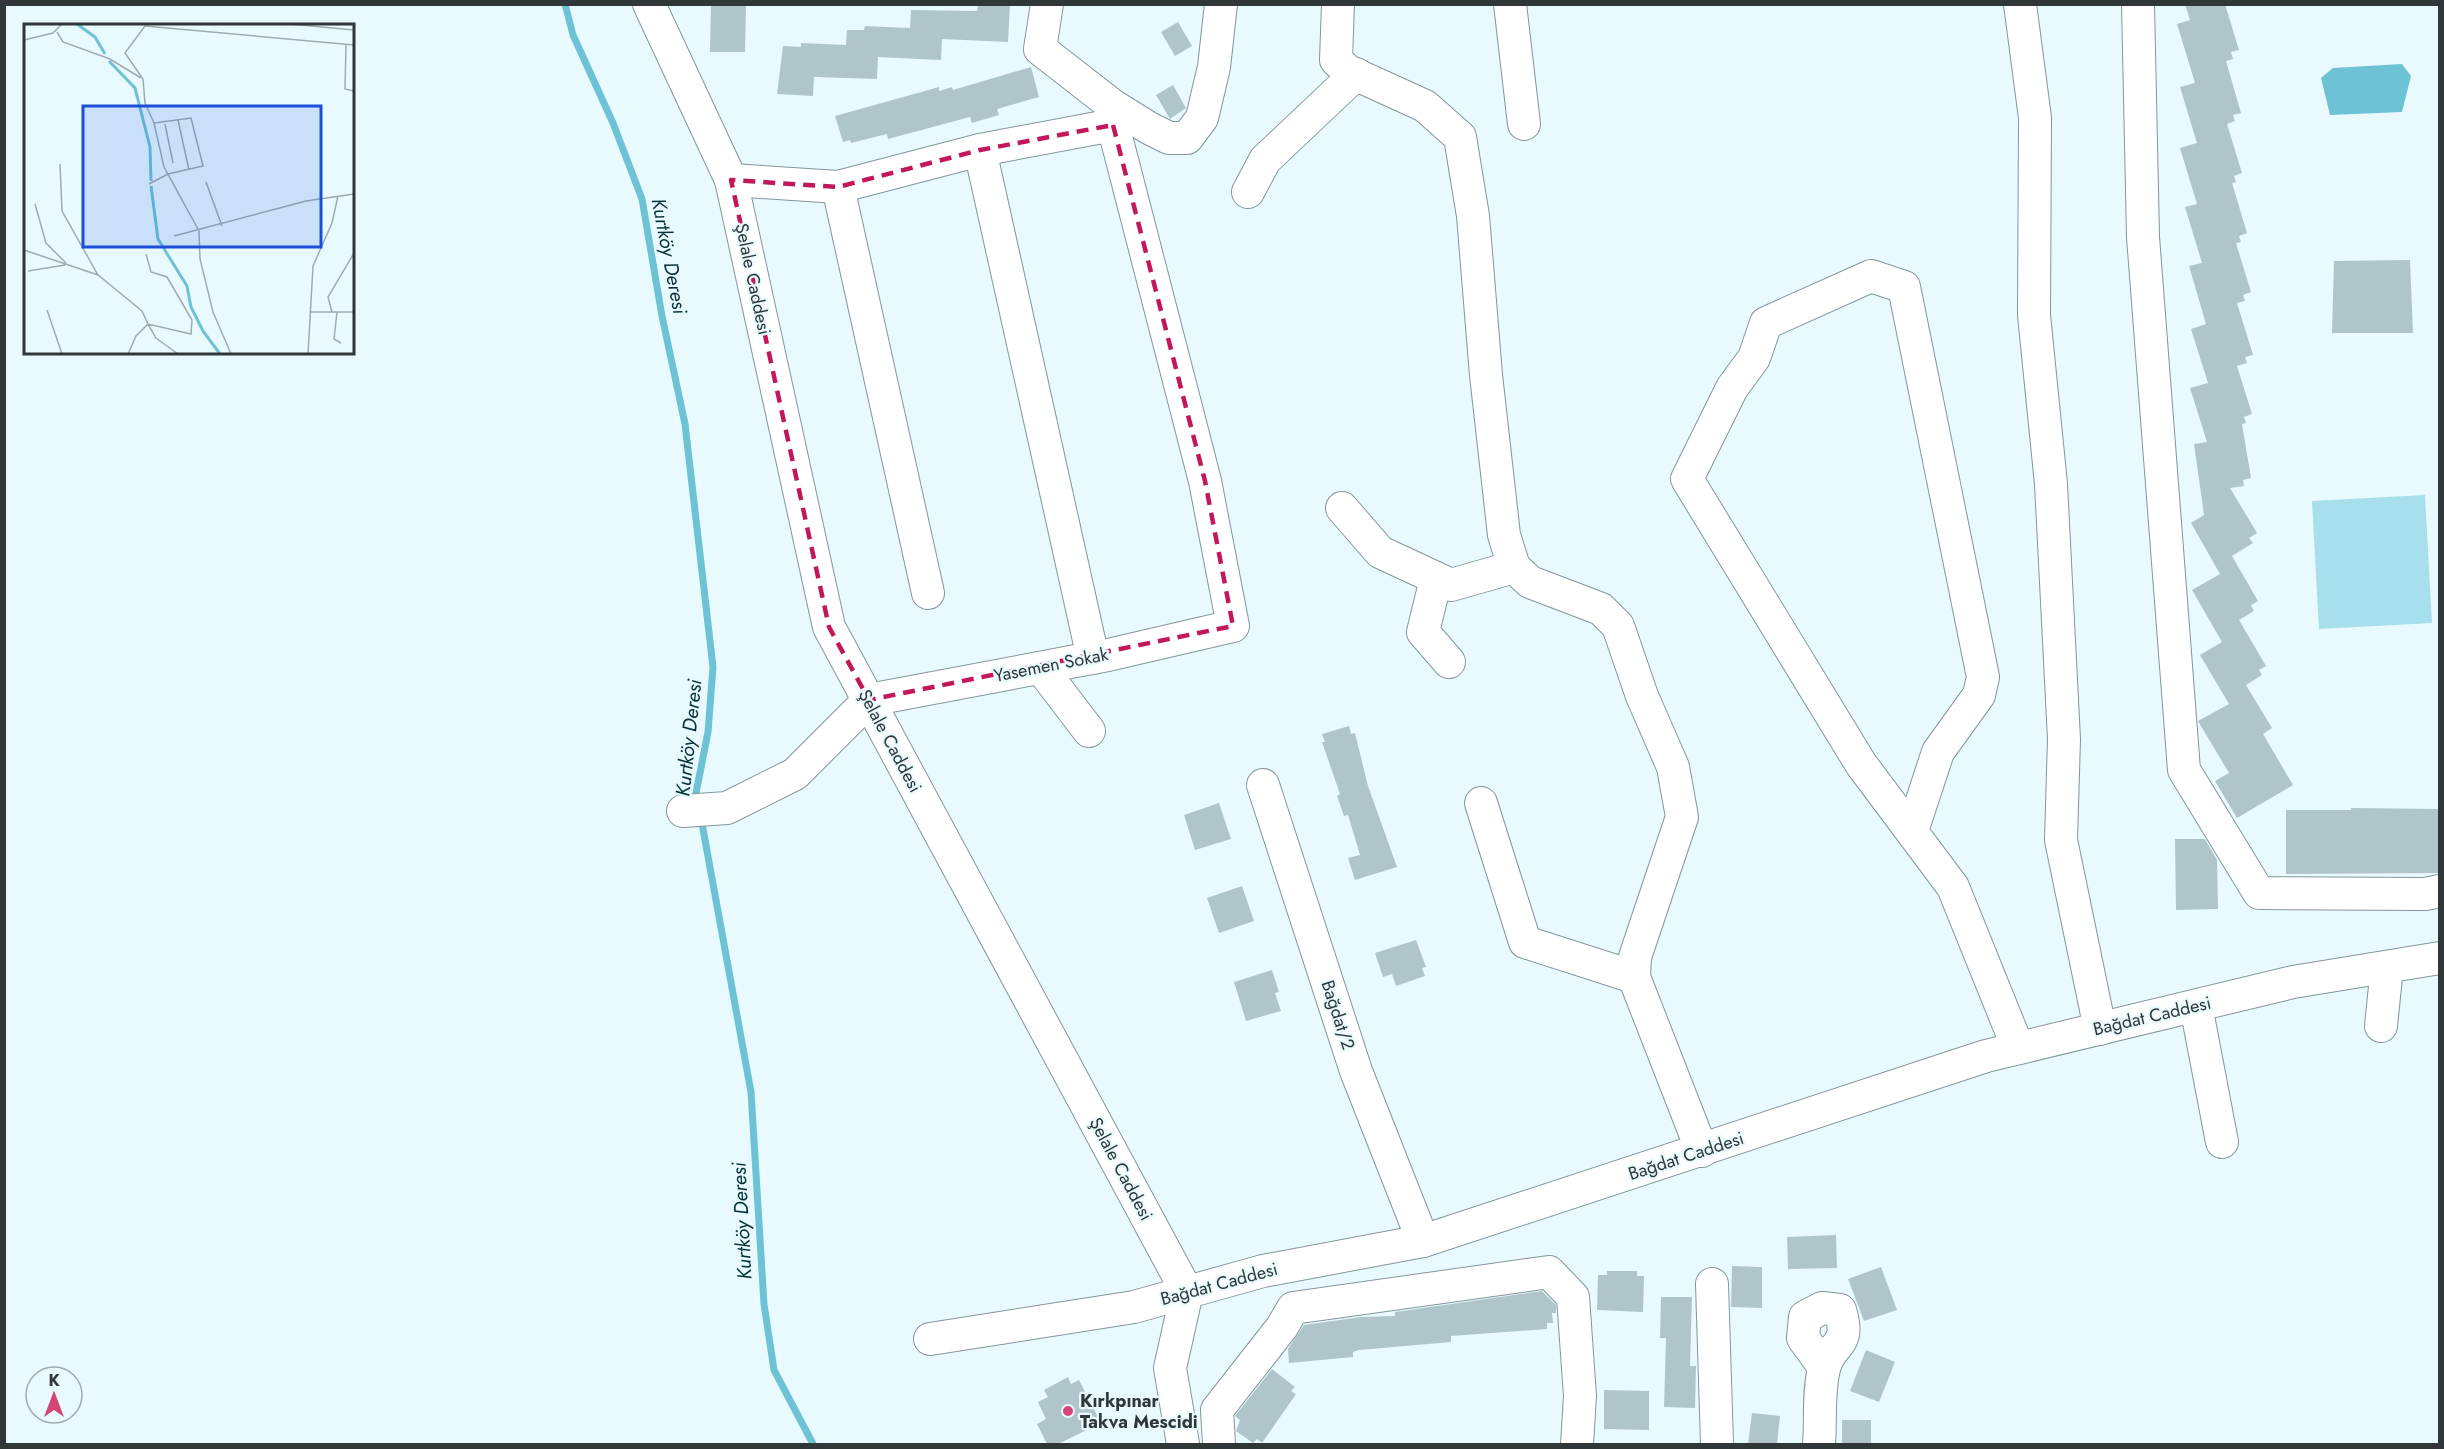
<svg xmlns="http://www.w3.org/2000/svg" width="2444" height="1449" font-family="Jost,sans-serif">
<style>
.green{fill:#a7dfec}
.water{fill:#6dc3d5}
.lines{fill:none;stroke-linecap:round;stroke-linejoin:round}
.stream{stroke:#6dc3d5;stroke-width:7}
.building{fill:#b0c5ca}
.minor-casing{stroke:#82969b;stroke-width:34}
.minor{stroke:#fff;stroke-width:32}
.marked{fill:none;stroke:#c2185b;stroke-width:4.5;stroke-dasharray:12 8;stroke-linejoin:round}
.poi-dot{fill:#d24575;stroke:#e8fafe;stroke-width:2}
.labels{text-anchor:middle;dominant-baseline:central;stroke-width:4.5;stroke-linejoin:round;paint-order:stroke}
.street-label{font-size:18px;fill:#2f3739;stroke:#e8fafe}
.poi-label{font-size:18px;font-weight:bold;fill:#2f3739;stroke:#e8fafe;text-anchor:start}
.water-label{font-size:20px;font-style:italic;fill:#06323a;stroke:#e8fafe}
.inset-river{fill:none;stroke:#6dc3d5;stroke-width:3}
.inset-road{fill:none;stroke:#9eacaf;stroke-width:1.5}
.view{fill:#1d4ed8;fill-opacity:0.15;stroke:#1d4ed8;stroke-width:3}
.inset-edge{fill:none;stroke:#2f3739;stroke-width:3}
</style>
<rect width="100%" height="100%" fill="#e8fafe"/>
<path class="green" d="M 2425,495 L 2432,623 L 2319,629 L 2312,501 Z"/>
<path class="water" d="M 2402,64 L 2411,76 L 2402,112 L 2330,115 L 2321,78 L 2333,68 Z"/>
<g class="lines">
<g class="stream">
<path d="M 565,4 L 573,35 L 613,123 L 642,199 L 662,316 L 685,424 L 713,667 L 708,732 L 696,793 L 697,801"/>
<path d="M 701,818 L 751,1092 L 764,1304 L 774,1370 L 813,1444"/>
</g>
</g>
<g class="building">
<path d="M 711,4 L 746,4 L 745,52 L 710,52 Z"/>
<path d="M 978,4 L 1010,4 L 1008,42 L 942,39 L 941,60 L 878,57 L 877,79 L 814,77 L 813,96 L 777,94 L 783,46 L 801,47 L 801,43 L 846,45 L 847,30 L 864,30 L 865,26 L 910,28 L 911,10 L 977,11 Z"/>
<path d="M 2185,4 L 2225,4 L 2239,50 L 2231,52 L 2233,59 L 2226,61 L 2241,113 L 2233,115 L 2235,121 L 2227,124 L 2242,173 L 2234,176 L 2236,182 L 2232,183 L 2247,233 L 2239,236 L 2241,242 L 2236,243 L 2251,292 L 2243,295 L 2245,301 L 2237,303 L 2253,355 L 2245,357 L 2247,363 L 2237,366 L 2252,414 L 2244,417 L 2246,423 L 2242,424 L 2251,478 L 2243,480 L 2244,486 L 2230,488 L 2257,533 L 2249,538 L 2253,543 L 2232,556 L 2258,601 L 2251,605 L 2254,611 L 2239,620 L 2266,666 L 2259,670 L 2262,675 L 2246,685 L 2272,728 L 2263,734 L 2293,785 L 2237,818 L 2215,781 L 2229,773 L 2198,721 L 2229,704 L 2200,655 L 2222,642 L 2192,590 L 2220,574 L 2191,523 L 2204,515 L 2194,444 L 2207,442 L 2190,388 L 2208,383 L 2191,329 L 2206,324 L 2189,266 L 2202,263 L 2185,207 L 2197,204 L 2180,148 L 2197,143 L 2180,87 L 2195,83 L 2177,24 L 2190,20 Z"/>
<path d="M 1178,22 L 1192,46 L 1175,56 L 1161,32 Z"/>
<path d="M 1031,67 L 1039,97 L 997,109 L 999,115 L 972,123 L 970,117 L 888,139 L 887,134 L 851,143 L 850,140 L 843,142 L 835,116 L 939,87 L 939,91 L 952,87 L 953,90 Z"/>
<path d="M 1173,85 L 1186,108 L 1170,119 L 1156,95 Z"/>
<path d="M 2410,260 L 2413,333 L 2332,333 L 2334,261 Z"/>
<path d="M 1349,726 L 1351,734 L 1355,733 L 1368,786 L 1397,867 L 1355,880 L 1348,858 L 1360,855 L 1348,815 L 1344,816 L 1337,796 L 1340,794 L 1322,742 L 1325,742 L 1322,734 Z"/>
<path d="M 1219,803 L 1231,839 L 1195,850 L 1184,815 Z"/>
<path d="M 2351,808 L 2439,809 L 2439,873 L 2286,874 L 2286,810 L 2351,810 Z"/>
<path d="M 2175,839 L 2205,839 L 2217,860 L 2218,909 L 2176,910 Z"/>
<path d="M 1242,886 L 1254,921 L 1219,933 L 1207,898 Z"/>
<path d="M 1416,940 L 1426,967 L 1422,968 L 1425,976 L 1396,986 L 1392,974 L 1383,977 L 1375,953 Z"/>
<path d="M 1272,970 L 1279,992 L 1275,993 L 1281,1011 L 1246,1021 L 1234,982 Z"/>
<path d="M 1836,1235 L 1837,1268 L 1788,1269 L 1787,1237 Z"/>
<path d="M 1732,1266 L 1762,1267 L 1762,1308 L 1731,1307 Z"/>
<path d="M 1881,1267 L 1897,1310 L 1864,1321 L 1848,1279 Z"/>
<path d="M 1607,1271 L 1637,1271 L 1637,1276 L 1644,1276 L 1643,1312 L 1597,1310 L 1598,1275 L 1607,1275 Z"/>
<path d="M 1542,1291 L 1556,1305 L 1556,1313 L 1552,1313 L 1553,1323 L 1547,1323 L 1547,1329 L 1451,1336 L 1451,1342 L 1359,1350 L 1353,1352 L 1353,1357 L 1289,1363 L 1288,1349 L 1304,1325 L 1361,1317 L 1395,1316 L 1395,1312 Z"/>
<path d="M 1661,1297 L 1692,1297 L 1690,1366 L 1696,1366 L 1695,1408 L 1664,1407 L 1666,1338 L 1660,1338 Z"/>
<path d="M 1866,1350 L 1895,1362 L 1879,1402 L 1850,1391 Z"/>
<path d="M 1272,1369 L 1295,1387 L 1291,1391 L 1296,1394 L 1262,1443 L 1257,1439 L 1253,1443 L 1236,1431 L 1240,1420 L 1235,1416 Z"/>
<path d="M 1068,1377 L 1071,1384 L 1079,1380 L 1101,1423 L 1058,1444 L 1047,1444 L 1037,1424 L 1046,1419 L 1038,1402 L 1048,1397 L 1044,1390 Z"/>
<path d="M 1604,1390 L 1649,1391 L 1649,1430 L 1604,1429 Z"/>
<path d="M 1752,1413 L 1780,1416 L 1777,1444 L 1748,1444 Z"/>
<rect x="1842" y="1420" width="29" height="24"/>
</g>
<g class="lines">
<g class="minor-casing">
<g id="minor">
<path d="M 649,4 L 731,180 L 829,627 L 1187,1292 L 1170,1368 L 1183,1444"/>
<path d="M 1047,4 L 1040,49 L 1112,105 L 1149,128 L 1169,138 L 1187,138 L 1202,118 L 1214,67 L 1221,4"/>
<path d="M 1338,4 L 1336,60 L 1348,71 L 1425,106 L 1460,137 L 1473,216 L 1486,375 L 1504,535 L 1514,567 L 1530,582 L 1601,609 L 1618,626 L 1642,696 L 1673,767 L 1682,817 L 1635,957 L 1634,977 L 1702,1151"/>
<path d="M 1510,4 L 1524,124"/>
<path d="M 2020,4 L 2035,118 L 2034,315 L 2051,484 L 2064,739 L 2061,840 L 2100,1029"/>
<path d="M 2138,4 L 2143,237 L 2184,770 L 2259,893 L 2425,894 L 2440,891"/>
<path d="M 980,150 L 1093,658"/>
<path d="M 838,187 L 928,593"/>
<path d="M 1248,192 L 1265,160 L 1356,74"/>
<path d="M 1342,508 L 1380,552 L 1451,585 L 1514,567"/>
<path d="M 1436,579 L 1423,632 L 1449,662"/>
<path d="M 1041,668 L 1089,731"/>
<path d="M 1263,785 L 1356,1071 L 1423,1241"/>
<path d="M 1481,803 L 1525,942 L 1634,977"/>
<path d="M 683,811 L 727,808 L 795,774 L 869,700 L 1108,655 L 1233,626 L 1205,481 L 1113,125 L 980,150 L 838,187 L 731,180"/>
<path d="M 1912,831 L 1938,752 L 1979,695 L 1983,677 L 1904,287 L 1871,276 L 1766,323 L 1754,358 L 1732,388 L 1687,479 L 1861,764 L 1953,887 L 2018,1048"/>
<path d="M 2196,1006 L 2222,1142"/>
<path d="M 2381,1026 L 2387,967"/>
<path d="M 1712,1284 L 1717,1444"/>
<path d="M 930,1339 L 1134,1307 L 1263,1271 L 1423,1241 L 1986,1056 L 2293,982 L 2440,958"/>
<path d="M 1219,1444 L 1217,1410 L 1282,1327 L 1293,1308 L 1549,1272 L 1573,1297 L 1580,1396 L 1577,1444"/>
<path d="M 1819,1444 C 1821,1420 1818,1392 1824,1369 C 1830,1341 1852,1349 1840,1310 L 1822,1308 L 1805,1317 L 1803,1338 L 1824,1367"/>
</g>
</g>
<use href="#minor" class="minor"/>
</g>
<path class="marked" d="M 1113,125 L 1205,481 L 1233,626 L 869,700 L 829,627 L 731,180 L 838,187 L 980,150 Z"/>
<circle class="poi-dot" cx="1068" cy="1411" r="6"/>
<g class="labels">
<g class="street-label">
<text transform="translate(753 279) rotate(78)">Şelale Caddesi</text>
<text transform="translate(1051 665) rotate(-11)">Yasemen Sokak</text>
<text transform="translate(890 741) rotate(62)">Şelale Caddesi</text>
<text transform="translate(1338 1015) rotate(72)">Bağdat/2</text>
<text transform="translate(2152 1016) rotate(-13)">Bağdat Caddesi</text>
<text transform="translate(1686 1156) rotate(-18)">Bağdat Caddesi</text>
<text transform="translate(1121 1169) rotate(62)">Şelale Caddesi</text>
<text transform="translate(1219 1284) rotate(-15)">Bağdat Caddesi</text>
</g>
<g class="poi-label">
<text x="1080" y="1401">Kırkpınar<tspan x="1080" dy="21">Takva Mescidi</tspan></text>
</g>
<g class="water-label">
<text transform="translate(669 256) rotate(79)">Kurtköy Deresi</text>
<text transform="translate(689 738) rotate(-84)">Kurtköy Deresi</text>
<text transform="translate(742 1221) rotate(-93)">Kurtköy Deresi</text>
</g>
</g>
<g transform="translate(24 24)">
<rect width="330" height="330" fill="#e8fafe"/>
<path class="inset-river" d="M 53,0 L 71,13 L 81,30M 85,37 L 111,64 L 126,123 L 127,157M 127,162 L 134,215 L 163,262 L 167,283 L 179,307 L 196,330"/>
<path class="inset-road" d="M 265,0 L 330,6M 33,8 L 39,18 L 86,35 L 117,54M 0,16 L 29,9 L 38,0M 322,21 L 321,65 L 330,67M 119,55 L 121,79 L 130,99 L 140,143 L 175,207 L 176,235 L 189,288 L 207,330M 119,55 L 101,29 L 121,2 L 330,21M 154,96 L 165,146M 141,100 L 149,139M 36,140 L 38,187 L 74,251M 182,158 L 198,202M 125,160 L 144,150 L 179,142 L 167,94 L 130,99M 11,180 L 22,219 L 42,239M 150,212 L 282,177 L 330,170M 0,226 L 74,251 L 118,287 L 124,300 L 112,312 L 104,330M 122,230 L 127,248 L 143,253 L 168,296 L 167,310 L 124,300 L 132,314 L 154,330M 4,247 L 41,241M 23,286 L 38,330M 286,288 L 330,288M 308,288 L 304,273 L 330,229M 313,288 L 310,315 L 317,319M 284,330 L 289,242 L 308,199 L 314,172"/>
<path class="view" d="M 59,82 L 297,82 L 297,223 L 59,223 Z"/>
<rect width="330" height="330" class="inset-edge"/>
</g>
<rect width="2444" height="1449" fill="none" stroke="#2f3739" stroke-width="12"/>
<g transform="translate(54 1395)"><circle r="28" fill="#e8fafe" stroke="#9eacaf" stroke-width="1.5"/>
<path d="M0-4.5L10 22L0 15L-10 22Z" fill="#d24575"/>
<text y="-9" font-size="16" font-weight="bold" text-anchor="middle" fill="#2f3739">K</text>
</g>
</svg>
